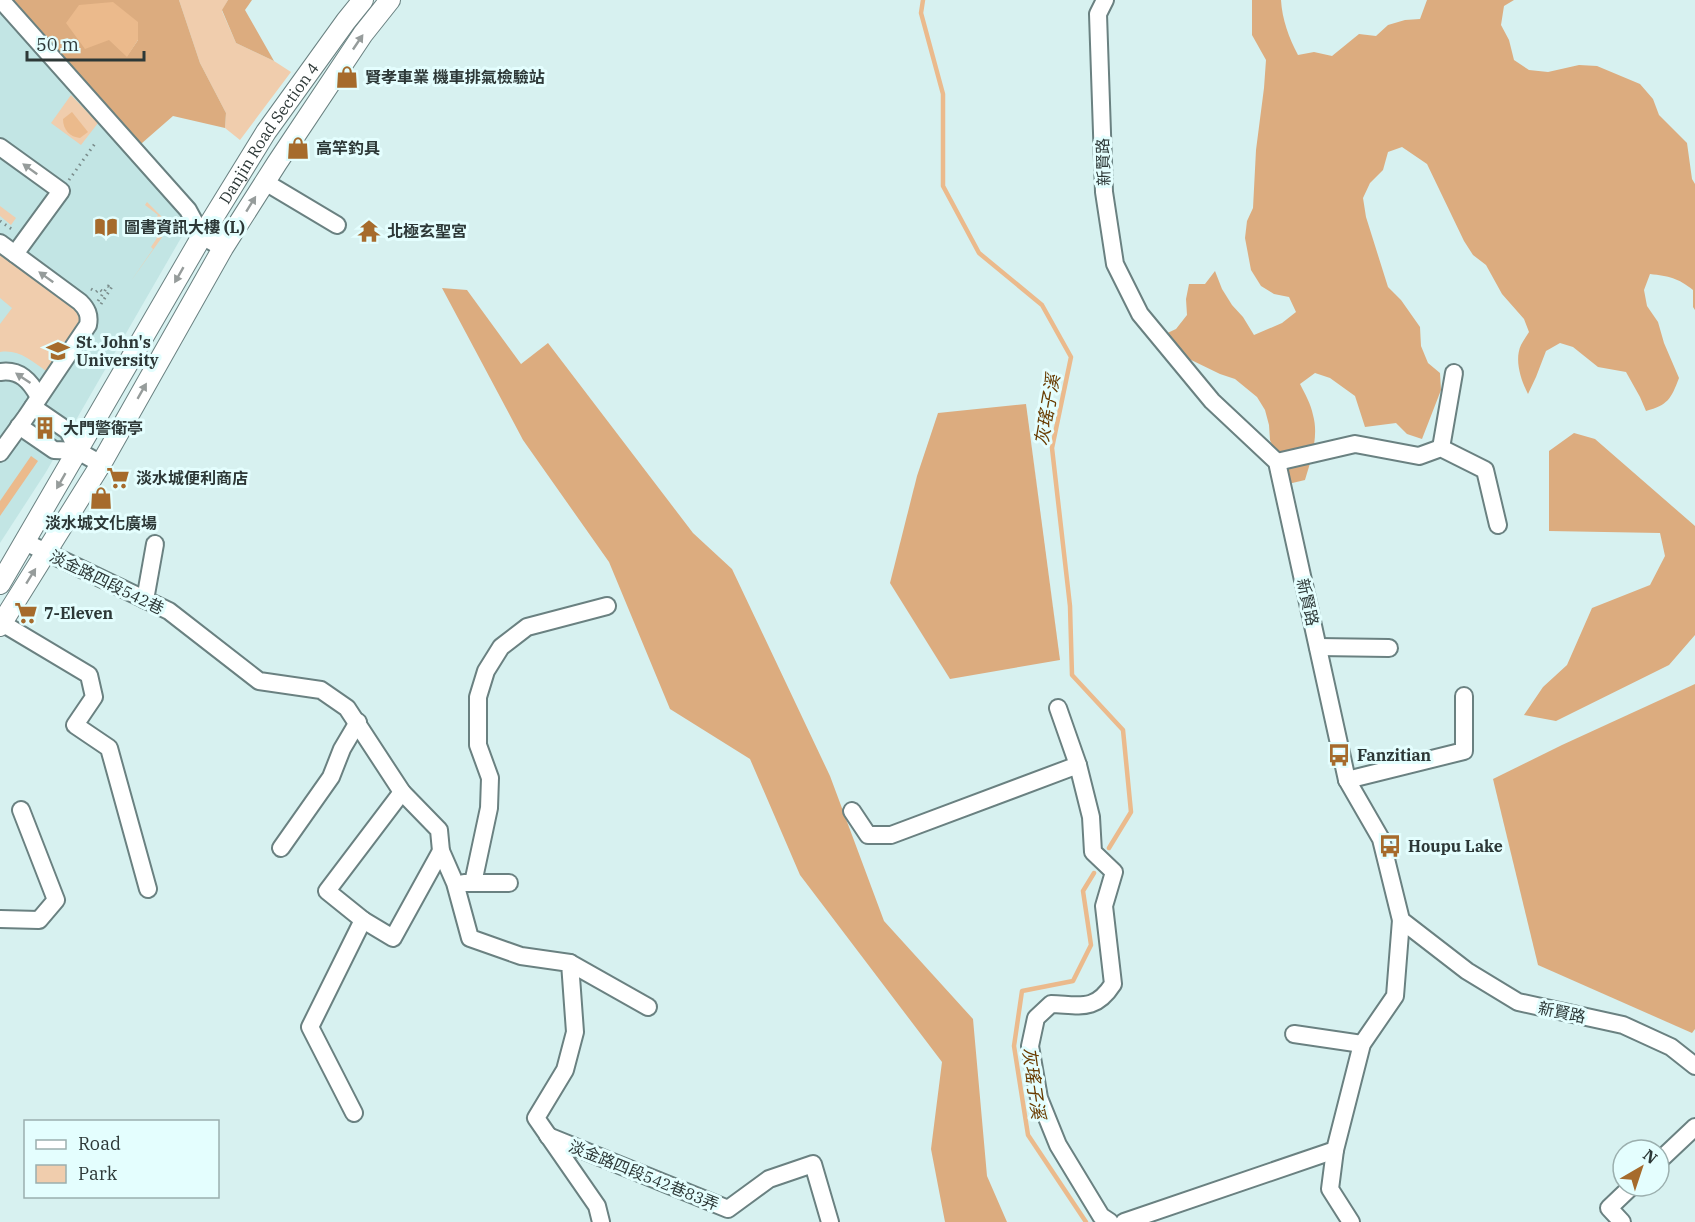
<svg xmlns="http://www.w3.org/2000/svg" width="1695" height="1222" font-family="'IBM Plex Serif','Noto Sans TC',serif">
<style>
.built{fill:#c2e5e4}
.green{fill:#f0cdad}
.forest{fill:#dcac7f;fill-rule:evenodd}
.water{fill:#ebba8c}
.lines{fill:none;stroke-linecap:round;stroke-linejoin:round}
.stream{stroke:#ebba8c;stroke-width:4.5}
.minor-casing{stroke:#6a8181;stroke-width:20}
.major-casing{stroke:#6a8181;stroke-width:22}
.path{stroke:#7a8c8b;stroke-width:3;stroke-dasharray:1.5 4.5;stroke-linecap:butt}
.minor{stroke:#fff;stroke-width:16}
.major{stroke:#fff;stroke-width:20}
.oneway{fill:#969c9b}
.labels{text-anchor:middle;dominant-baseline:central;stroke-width:6;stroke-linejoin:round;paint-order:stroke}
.poi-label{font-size:16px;font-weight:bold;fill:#2d3837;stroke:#e4fefe;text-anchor:start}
.street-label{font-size:16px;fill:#2d3837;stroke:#e4fefe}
.water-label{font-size:18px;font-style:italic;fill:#683b00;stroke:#e4fefe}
</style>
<rect width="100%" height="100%" fill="#d7f1f0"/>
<path class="built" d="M 0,3 L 190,218 L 185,231 L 46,472 L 0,543 Z"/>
<g class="green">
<path d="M 179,0 L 228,0 L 222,11 L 236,43 L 274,61 L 291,72 L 240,140 L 225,128 L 226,113 L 200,63 Z"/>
<path d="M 71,95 L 98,123 L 81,145 L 51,123 Z"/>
<path d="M 147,202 L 163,218 L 164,220 L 162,226 L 165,233 L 131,281 L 153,249 L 151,247 L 157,238 L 155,236 L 160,230 L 152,224 L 158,215 L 145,205 Z"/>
<path d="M 0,206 L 16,218 L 11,225 L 0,216 Z"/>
<path d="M 0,253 L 76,309 L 80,316 L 78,325 L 46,371 C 32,361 19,349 0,352 L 0,324 L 12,308 L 0,298 Z"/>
</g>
<g class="forest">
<path d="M 8,0 L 179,0 L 200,63 L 226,113 L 225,128 L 173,116 L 134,150 ZM 109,39 L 138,40 L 127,56 Z"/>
<path d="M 228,0 L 252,0 L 245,10 L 274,61 L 236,43 L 222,10 Z"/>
<path d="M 1252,0 L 1281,0 C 1282,19 1289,38 1298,55 L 1314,52 L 1332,56 L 1359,34 L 1376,36 L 1388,25 L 1405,20 L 1420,19 L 1427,0 L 1514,0 L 1504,6 L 1501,25 L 1509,40 L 1514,60 L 1529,70 L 1548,72 L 1579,65 L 1597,66 L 1640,84 L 1653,99 L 1659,115 L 1687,143 L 1692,179 L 1695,184 L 1695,310 L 1693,307 L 1693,290 C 1678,278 1669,276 1650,274 L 1644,290 L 1647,306 L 1658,322 L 1664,343 L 1679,378 C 1671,399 1668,405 1646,411 L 1640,397 L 1626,372 L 1598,367 L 1573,347 L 1560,343 L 1546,351 L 1536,377 L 1528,394 C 1521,380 1514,360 1521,345 C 1523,341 1526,337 1529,332 L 1524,319 L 1502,294 L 1486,265 L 1473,255 L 1464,241 L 1427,164 L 1402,147 L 1388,152 L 1383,170 L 1370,183 L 1363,198 L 1366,217 L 1388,287 L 1401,300 L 1420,327 L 1421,346 L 1428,363 L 1440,373 L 1441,390 L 1422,439 L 1407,434 L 1396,423 L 1365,427 L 1355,396 L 1330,378 L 1315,373 L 1300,384 C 1305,394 1311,404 1313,415 C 1319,436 1311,460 1305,480 L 1288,484 L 1270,440 L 1269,425 L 1265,410 L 1257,397 L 1235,379 L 1220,374 L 1185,357 L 1161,336 L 1176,329 L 1187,315 L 1186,299 L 1189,284 L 1205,284 L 1215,271 L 1222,289 L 1232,305 L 1243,317 L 1254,335 L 1282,323 L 1296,312 L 1289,297 L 1274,294 L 1261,286 L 1251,270 L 1245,238 L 1247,221 L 1253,208 L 1256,150 L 1264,88 L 1266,60 L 1252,35 Z"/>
<path d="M 442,288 L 467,290 L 521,364 L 548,343 L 693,533 L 732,569 L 830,776 L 884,921 L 973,1019 L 987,1176 L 1007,1222 L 945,1222 L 931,1149 L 942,1062 L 800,875 L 750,759 L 670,709 L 609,562 L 523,440 Z"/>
<path d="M 1026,404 L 1060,660 L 950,679 L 890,583 L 917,476 L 938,413 Z"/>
<path d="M 1574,433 L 1595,439 L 1695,526 L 1695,635 L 1669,665 L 1556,721 L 1524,715 L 1543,687 L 1567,665 L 1592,608 L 1650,585 L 1665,556 L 1660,533 L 1549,531 L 1549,451 Z"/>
<path d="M 1695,684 L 1695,1029 L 1692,1033 L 1538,965 L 1493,779 L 1562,745 Z"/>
</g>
<g class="water">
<path d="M 113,2 L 138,22 L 138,40 L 127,57 L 109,40 L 85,49 L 66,23 L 79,5 Z"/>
<path d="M 72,112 L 88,132 L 80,138 C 70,137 63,130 63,119 Z"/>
<path d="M 31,456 L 38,461 L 0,516 L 0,501 Z"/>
</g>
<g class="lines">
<g class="stream">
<path d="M 923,0 L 921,13 L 943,94 L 943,186 L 979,253 L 1042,305 L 1071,357 L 1052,448 L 1070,606 L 1072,675 L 1123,730 L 1131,812 L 1109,848"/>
<path d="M 1086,1222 L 1028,1135 L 1014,1046 L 1022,991 L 1073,981 L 1091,945 L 1083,891 L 1094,873"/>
</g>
<g class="minor-casing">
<g id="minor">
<path d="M 1,0 L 188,210 L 202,236 L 223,248"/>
<path d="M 1105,0 L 1098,14 L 1104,192 L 1115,264 L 1140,314 L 1212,401 L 1277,462 L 1347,780 L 1381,839 L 1401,920 L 1467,971 L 1518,1002 L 1623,1025 L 1671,1047 L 1695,1066"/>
<path d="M 0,147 L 61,191 L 15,254"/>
<path d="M 265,182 L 337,225"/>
<path d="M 0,243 L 80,302 C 87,309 90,315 88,325 L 26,417 L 0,453"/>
<path d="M 0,372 C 20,369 30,381 39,397"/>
<path d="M 33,407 L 68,431 L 78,451"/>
<path d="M 19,426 L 54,450 L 78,451 L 101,464"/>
<path d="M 1441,448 L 1454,373"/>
<path d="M 1277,462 L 1355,444 L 1419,456 L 1441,448 L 1485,470 L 1498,525"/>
<path d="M 25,542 L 169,611 L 259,681 L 321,690 L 347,708 L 402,792 L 439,830 L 441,851 L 455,883 L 470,938 L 521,956 L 570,963 L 575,1032 L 565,1070 L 536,1118 L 597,1206 L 601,1222"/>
<path d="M 145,600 L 155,544"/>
<path d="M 2,623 L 89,675 L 94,697 L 75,725 L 109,748 L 148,889"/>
<path d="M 1318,647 L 1389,648"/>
<path d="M 1058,708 L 1078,765"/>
<path d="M 1347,780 L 1464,751 L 1464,696"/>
<path d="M 852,811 L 868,835 L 891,835 L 1078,765 L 1091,817 L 1093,852 L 1114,872 L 1104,906 L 1113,984 C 1095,1012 1080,1005 1051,1004 L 1036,1018 L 1030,1046 L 1039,1098 L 1058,1145 L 1101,1216 L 1110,1222"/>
<path d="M 281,848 L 331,777 L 342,749 L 358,722"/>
<path d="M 464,883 L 509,883"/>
<path d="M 473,883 L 489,808 L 490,778 L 478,745 L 478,697 L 486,671 L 501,647 L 527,627 L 607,606"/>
<path d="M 0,919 L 39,920 L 56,900 L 21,810"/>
<path d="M 363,920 L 393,938 L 441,851"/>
<path d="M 570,963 L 648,1007"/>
<path d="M 1294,1034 L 1362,1044"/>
<path d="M 354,1113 L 310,1027 L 363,920 L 327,891 L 402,792"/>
<path d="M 548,1136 L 728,1209 L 769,1179 L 813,1164 L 830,1222"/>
<path d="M 1335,1150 L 1330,1189 L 1351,1222"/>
<path d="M 1659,1161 L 1695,1127"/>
<path d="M 1124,1222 L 1335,1150 L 1362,1044 L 1395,996 L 1401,920"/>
<path d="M 1622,1222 L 1609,1208 L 1632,1186"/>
</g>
</g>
<g class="major-casing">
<g id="major">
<path id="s1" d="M 0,584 L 202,236 L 266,132 L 346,21 L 363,0"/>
<path d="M 0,626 L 101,464 L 223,248 L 277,163 L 363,34 L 390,0"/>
</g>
</g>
<g class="path">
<path d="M 69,180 L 96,142"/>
<path d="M 0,221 L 13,230"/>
<path d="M 91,289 L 96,292 L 99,289 L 103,292"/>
<path d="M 98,301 L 108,286 L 111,289"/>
<path d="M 101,304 L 113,285"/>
</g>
<use href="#minor" class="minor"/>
<use href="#major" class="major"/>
</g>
<defs><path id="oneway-solid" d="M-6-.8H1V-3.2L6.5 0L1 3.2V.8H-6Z" transform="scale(1.5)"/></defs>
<g class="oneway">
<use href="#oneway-solid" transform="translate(358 42) rotate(-56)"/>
<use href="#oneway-solid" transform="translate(30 169) rotate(-144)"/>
<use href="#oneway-solid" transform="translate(251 204) rotate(-58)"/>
<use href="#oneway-solid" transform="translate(179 275) rotate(120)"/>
<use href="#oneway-solid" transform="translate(46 277) rotate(-144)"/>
<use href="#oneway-solid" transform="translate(23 378) rotate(-146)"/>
<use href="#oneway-solid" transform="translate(142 391) rotate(-60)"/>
<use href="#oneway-solid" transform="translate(61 481) rotate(120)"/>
<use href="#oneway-solid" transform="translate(31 576) rotate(-58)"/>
</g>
<defs>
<g id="shop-bare" transform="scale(1.8)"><path d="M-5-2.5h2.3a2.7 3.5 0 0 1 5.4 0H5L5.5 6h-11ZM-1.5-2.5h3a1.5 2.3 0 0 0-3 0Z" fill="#a66b2c" stroke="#e4fefe" stroke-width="2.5" paint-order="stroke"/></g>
<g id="library-bare" transform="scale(1.8)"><path d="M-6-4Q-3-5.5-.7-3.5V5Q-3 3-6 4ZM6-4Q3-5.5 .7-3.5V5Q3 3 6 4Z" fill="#a66b2c" stroke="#e4fefe" stroke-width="2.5" paint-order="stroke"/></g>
<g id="temple-bare" transform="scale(1.8)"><path d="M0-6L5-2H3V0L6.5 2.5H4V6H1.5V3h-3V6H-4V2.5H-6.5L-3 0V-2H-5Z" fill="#a66b2c" stroke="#e4fefe" stroke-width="2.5" paint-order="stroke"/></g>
<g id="university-bare" transform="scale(1.8)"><path d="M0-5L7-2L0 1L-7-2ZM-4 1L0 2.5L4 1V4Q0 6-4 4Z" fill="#a66b2c" stroke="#e4fefe" stroke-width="2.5" paint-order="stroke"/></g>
<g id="building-bare" transform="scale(1.8)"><path d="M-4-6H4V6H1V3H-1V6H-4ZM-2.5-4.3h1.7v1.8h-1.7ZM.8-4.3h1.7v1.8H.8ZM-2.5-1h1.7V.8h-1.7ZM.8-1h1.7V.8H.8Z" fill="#a66b2c" stroke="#e4fefe" stroke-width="2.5" paint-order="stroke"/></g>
<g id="supermarket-bare" transform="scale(1.8)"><path d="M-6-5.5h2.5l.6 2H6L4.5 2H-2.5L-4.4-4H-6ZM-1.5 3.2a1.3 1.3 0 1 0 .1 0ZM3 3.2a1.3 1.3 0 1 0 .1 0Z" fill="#a66b2c" stroke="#e4fefe" stroke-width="2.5" paint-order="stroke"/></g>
<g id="bus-bare" transform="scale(1.8)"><path d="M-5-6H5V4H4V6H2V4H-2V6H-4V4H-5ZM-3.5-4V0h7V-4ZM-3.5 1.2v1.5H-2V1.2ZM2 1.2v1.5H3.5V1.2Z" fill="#a66b2c" stroke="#e4fefe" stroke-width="2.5" paint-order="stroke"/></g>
</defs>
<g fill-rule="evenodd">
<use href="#shop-bare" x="347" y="77"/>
<use href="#shop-bare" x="298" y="148"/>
<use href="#library-bare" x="106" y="227"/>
<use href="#temple-bare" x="369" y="231"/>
<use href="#university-bare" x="58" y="351"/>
<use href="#building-bare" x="45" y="428"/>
<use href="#supermarket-bare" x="118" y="478"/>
<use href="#shop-bare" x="101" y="498"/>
<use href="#supermarket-bare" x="26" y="613"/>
<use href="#bus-bare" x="1339" y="755"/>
<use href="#bus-bare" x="1390" y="846"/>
</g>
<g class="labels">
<g class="poi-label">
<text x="365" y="77">賢孝車業 機車排氣檢驗站</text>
<text x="316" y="148">高竿釣具</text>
<text x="124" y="227">圖書資訊大樓 (L)</text>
<text x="387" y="231">北極玄聖宮</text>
<text x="76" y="342">St. John's<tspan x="76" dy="18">University</tspan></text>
<text x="63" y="428">大門警衛亭</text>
<text x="136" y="478">淡水城便利商店</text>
<text x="101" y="523" text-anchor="middle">淡水城文化廣場</text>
<text x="44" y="613">7-Eleven</text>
<text x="1357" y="755">Fanzitian</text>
<text x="1408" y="846">Houpu Lake</text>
</g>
<g class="street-label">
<text stroke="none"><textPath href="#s1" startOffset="525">Danjin Road Section 4</textPath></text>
<text transform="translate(1103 162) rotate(-92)">新賢路</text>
<text transform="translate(107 582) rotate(26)">淡金路四段542巷</text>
<text transform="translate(1308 602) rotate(77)">新賢路</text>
<text transform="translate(1562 1012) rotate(12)">新賢路</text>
<text transform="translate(644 1175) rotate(22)">淡金路四段542巷83弄</text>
</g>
<g class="water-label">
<text transform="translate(1047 410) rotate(-80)">灰瑤子溪</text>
<text transform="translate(1034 1083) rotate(82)">灰瑤子溪</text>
</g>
</g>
<rect x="24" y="1120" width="195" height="78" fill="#e4fefe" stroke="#9bafae" stroke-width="1.5"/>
<rect x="36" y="1140" width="30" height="9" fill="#ffffff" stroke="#9bafae" stroke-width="1.5"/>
<text x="78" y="1150" font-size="18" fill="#2d3837">Road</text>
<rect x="36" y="1165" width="30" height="18" fill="#f0cdad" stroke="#9bafae" stroke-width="1.5"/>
<text x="78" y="1180" font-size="18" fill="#2d3837">Park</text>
<g transform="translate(1641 1168) rotate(39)"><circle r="28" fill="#e4fefe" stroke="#9bafae" stroke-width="1.5"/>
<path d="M0-4.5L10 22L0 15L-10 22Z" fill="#a66b2c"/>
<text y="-9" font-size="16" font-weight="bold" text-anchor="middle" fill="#2d3837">N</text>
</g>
<path d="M27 51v9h117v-9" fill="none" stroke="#2d3837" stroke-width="3"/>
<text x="36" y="51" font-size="18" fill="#2d3837" stroke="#e4fefe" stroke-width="4.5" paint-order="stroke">50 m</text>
</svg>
